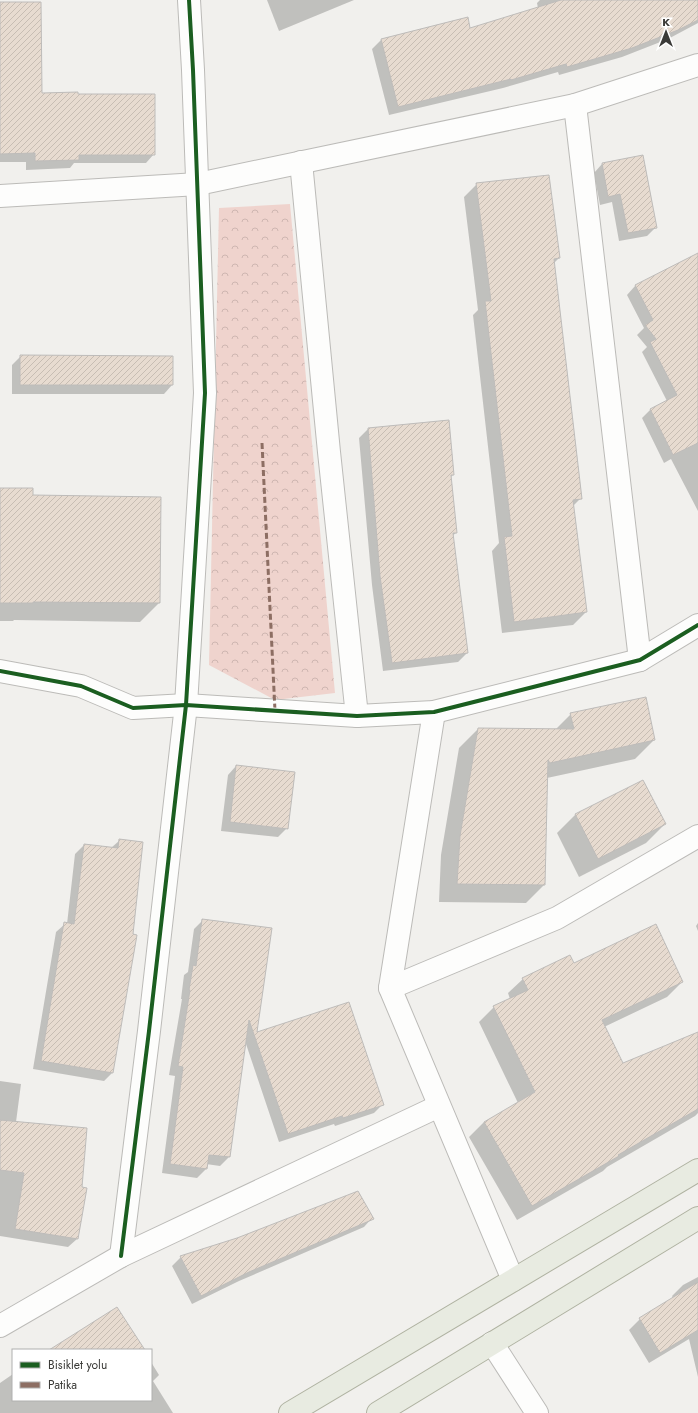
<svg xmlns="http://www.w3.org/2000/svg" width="698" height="1413" font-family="Jost,sans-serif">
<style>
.park{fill:url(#park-crowns)}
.shadow{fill:#0003}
.building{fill:url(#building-hatch);stroke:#bebcba}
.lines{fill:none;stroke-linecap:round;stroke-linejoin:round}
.minor-casing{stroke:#bcbbb8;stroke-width:24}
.major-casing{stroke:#afb2a1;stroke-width:24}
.minor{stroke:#fdfdfc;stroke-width:22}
.major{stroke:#e8ebe1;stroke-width:22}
.quiet{stroke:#8d6e63;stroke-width:3;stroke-dasharray:6 3;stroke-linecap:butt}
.cycleway-casing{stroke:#fff;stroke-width:6}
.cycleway{stroke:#1b5e20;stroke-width:4}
</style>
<defs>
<pattern id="park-crowns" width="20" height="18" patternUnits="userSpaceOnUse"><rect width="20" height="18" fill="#efd3cd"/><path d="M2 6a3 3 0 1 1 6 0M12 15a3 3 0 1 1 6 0" fill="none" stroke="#ceb6b1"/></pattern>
<pattern id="building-hatch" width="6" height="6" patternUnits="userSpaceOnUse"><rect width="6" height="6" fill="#e7dbd0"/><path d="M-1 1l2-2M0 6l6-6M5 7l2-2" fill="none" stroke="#c7bdb3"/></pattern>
</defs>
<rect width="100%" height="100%" fill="#f1f0ed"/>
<path class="park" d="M 290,204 L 335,693 L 275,700 L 209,665 L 219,208 Z"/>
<g class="shadow">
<path d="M 267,0 L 354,0 L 279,31 Z"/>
<path d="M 540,0 L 698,0 L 698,23 L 668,39 L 622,57 L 559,75 L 558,72 L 503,88 L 389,115 L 372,49 L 381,40 L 467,19 L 470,29 L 538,8 L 537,3 Z"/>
<path d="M 0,3 L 41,94 L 154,154 L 146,163 L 74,163 L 70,168 L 26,170 L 26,162 L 0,162 Z"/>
<path d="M 602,164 L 656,227 L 647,236 L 619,241 L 612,202 L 600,205 L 594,173 Z"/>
<path d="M 477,184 L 559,258 L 554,263 L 581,498 L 573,506 L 586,612 L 573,625 L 502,633 L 492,551 L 499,543 L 473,315 L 478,310 L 464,197 Z"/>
<path d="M 685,261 L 698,286 L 698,511 L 671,459 L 664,463 L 642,418 L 651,409 L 667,401 L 642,352 L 647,347 L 637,335 L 644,328 L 627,295 L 635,286 Z"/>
<path d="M 21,356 L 172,357 L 172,385 L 164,394 L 12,394 L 12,365 Z"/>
<path d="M 368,429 L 453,475 L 451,477 L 456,533 L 452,536 L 467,653 L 458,662 L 383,671 L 372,585 L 359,438 Z"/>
<path d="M 0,489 L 32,496 L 159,603 L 140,622 L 14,620 L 13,621 L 0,621 Z"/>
<path d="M 571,714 L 654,740 L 635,759 L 547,778 L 544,885 L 526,903 L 439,902 L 441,855 L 459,748 L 478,729 L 555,730 Z"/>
<path d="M 236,766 L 287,828 L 278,837 L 221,831 L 228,775 Z"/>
<path d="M 576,814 L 665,824 L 646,843 L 579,877 L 557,833 Z"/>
<path d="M 120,840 L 113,1072 L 104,1081 L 33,1069 L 56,932 L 65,924 L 67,924 L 75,854 L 84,845 L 111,848 Z"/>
<path d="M 203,920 L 256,1034 L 382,1105 L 374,1113 L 335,1126 L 334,1124 L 279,1142 L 245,1041 L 229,1157 L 220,1166 L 206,1164 L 206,1169 L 197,1178 L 162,1173 L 175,1076 L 169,1075 L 182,999 L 181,999 L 184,975 L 188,972 L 194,929 Z"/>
<path d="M 698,923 L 698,931 L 696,926 Z"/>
<path d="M 573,964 L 682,982 L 667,997 L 604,1027 L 622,1064 L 698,1033 L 698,1113 L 695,1116 L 607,1167 L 603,1171 L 517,1220 L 469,1137 L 484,1122 L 518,1103 L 479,1022 L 494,1007 L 510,999 L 508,993 L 523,979 Z"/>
<path d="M 0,1081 L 21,1084 L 16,1122 L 77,1239 L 68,1247 L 0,1236 Z"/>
<path d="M 372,1218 L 364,1227 L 239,1281 L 192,1304 L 172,1266 L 181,1257 L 237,1239 Z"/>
<path d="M 698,1277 L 698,1377 L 689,1339 L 649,1363 L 629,1330 L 640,1319 L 673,1298 L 672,1296 L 683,1285 Z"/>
<path d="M 151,1362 L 159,1375 L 153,1381 L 173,1413 L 0,1413 L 0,1383 L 13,1374 L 13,1400 L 151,1400 Z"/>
</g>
<g class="building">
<path d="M 561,0 L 698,0 L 698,20 L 678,30 L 632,48 L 567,67 L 566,64 L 511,80 L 511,79 L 398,107 L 381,39 L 468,17 L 470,28 Z"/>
<path d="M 0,2 L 41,2 L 42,93 L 78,92 L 78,94 L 155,94 L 155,155 L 79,155 L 79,160 L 35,161 L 35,153 L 0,154 Z"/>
<path d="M 643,155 L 657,228 L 628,233 L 620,194 L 608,197 L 602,163 Z"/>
<path d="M 549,175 L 560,258 L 554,259 L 582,499 L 573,500 L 587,612 L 514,622 L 504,537 L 512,536 L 485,301 L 491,301 L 476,183 Z"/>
<path d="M 698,253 L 698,443 L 673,455 L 650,409 L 677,395 L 650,342 L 656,339 L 645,325 L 653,320 L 635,285 Z"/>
<path d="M 20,355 L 173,356 L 173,385 L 20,385 Z"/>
<path d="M 449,420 L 454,475 L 451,475 L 457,533 L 453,533 L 468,653 L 392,663 L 380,576 L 368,428 Z"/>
<path d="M 0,488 L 33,488 L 33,495 L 161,497 L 160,603 L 33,602 L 33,603 L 0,603 Z"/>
<path d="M 646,697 L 655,740 L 550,763 L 548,760 L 545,885 L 457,884 L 460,836 L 478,728 L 574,729 L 570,713 Z"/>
<path d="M 236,765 L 295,772 L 288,829 L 230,822 Z"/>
<path d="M 643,780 L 666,824 L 598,859 L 575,814 Z"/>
<path d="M 119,839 L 143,842 L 133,934 L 137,935 L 113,1073 L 41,1061 L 64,922 L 74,924 L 84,844 L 118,848 Z"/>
<path d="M 202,919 L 272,928 L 257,1032 L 349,1002 L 384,1105 L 343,1118 L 342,1116 L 288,1134 L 249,1020 L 230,1157 L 209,1155 L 207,1169 L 170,1164 L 183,1067 L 178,1066 L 190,990 L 189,990 L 193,965 L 196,966 Z"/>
<path d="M 656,924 L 683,982 L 602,1020 L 623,1063 L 698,1032 L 698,1109 L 618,1155 L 619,1156 L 532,1206 L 484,1122 L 535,1092 L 493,1006 L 528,990 L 522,978 L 570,955 L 574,963 Z"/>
<path d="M 0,1120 L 87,1128 L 82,1187 L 87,1188 L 78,1239 L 15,1229 L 24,1173 L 0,1170 Z"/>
<path d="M 358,1191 L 374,1219 L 249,1272 L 201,1296 L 180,1256 L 237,1238 Z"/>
<path d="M 698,1282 L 698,1330 L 660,1353 L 639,1318 Z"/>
<path d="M 117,1307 L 145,1350 L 49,1350 Z"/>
</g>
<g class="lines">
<g class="minor-casing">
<g id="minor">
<path d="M 575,105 L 640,660"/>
<path d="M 301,162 L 329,452 L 357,716"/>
<path d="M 0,196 L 198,184 L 575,105 L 698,65"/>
<path d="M 0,671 L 81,686 L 133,708 L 186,705 L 357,716 L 434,712 L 640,660 L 698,625"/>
<path d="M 434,712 L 390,988 L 513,1280"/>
<path d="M 390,988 L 557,918 L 698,836"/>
<path d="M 121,1256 L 149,1031 L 186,705 L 205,393 L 193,70 L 189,0"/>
<path d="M 0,1326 L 121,1256 L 439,1106"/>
<path d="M 492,1343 L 537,1413"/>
</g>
</g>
<g class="major-casing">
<g id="major">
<path d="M 290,1413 L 698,1170"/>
<path d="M 378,1413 L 698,1218"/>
</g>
</g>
<use href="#minor" class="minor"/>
<use href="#major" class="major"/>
<path class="quiet" d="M 262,443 L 275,711"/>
<g class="cycleway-casing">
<g id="cycleway">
<path d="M 0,671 L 81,686 L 133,708 L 186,705 L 357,716 L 434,712 L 640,660 L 698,625"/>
<path d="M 121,1256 L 149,1031 L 186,705 L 205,393 L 193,70 L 189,0"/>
</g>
</g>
<use href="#cycleway" class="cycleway"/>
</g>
<rect x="12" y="1349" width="140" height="52" fill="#ffffff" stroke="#b0b0af"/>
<rect x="20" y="1362" width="20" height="6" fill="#1b5e20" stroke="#b0b0af"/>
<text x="48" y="1369" font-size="12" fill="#3a3a37">Bisiklet yolu</text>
<rect x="20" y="1382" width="20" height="6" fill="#8d6e63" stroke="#b0b0af"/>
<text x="48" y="1389" font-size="12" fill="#3a3a37">Patika</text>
<g transform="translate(666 32)" stroke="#ffffff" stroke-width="3" paint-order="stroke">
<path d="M0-3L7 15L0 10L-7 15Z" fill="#3a3a37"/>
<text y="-6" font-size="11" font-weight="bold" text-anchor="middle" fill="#3a3a37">K</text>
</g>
</svg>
